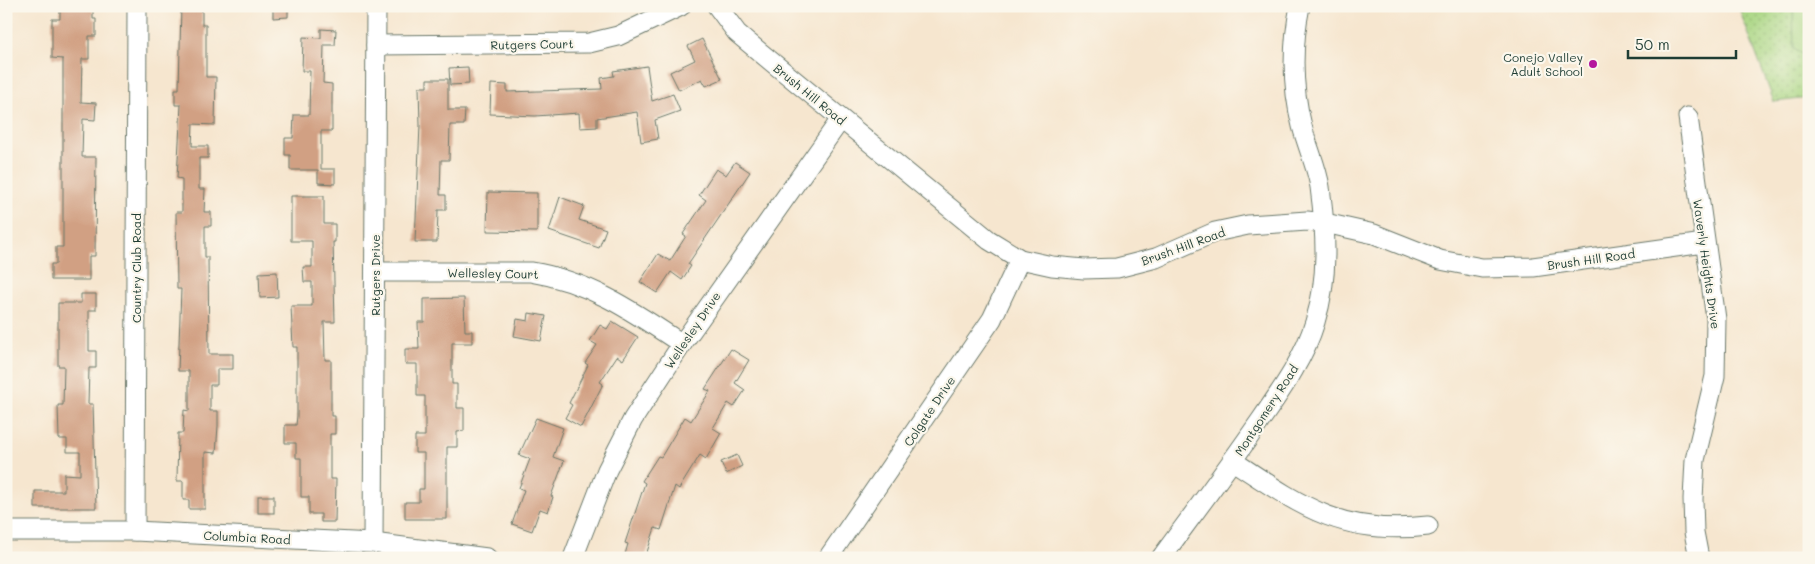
<svg xmlns="http://www.w3.org/2000/svg" width="1815" height="564" font-family="Mali,sans-serif">
<style>
.grass{fill:url(#grass-dots);stroke:#648a5b}
.garden{fill:#a9d682;stroke:#648a5b}
.building{fill:#d1a083}
.lines{fill:none;stroke-linecap:round;stroke-linejoin:round}
.minor-casing{stroke:#6a786a;stroke-width:21}
.minor{stroke:#fff;stroke-width:19}
.poi-dot{fill:#b5179e;stroke:#fbf7ec;stroke-width:2}
.labels{text-anchor:middle;dominant-baseline:central;stroke-width:4.5;stroke-linejoin:round;paint-order:stroke}
.street-label{font-size:12px;fill:#1f3d34;stroke:#fbf7ec}
.poi-label{font-size:12px;fill:#1f3d34;stroke:#fbf7ec;text-anchor:end}
</style>
<defs>
<pattern id="grass-dots" width="8" height="8" patternUnits="userSpaceOnUse" patternTransform="scale(1.25)"><rect width="8" height="8" fill="#a9d682"/><path d="M2 2h.1M6 6h.1" fill="none" stroke="#89af6b" stroke-width="1.8" stroke-linecap="round"/></pattern>
</defs>
<rect width="100%" height="100%" fill="#fbf7ec"/>
<filter id="ink" filterUnits="userSpaceOnUse"><feTurbulence type="fractalNoise" baseFrequency=".02" numOctaves="2"/><feDisplacementMap in="SourceGraphic" scale="10" xChannelSelector="R" yChannelSelector="G"/><feConvolveMatrix kernelMatrix="1 2 1 2 8 2 1 2 1" color-interpolation-filters="sRGB"/></filter>
<filter id="wash" filterUnits="userSpaceOnUse"><feTurbulence type="fractalNoise" baseFrequency=".0096" numOctaves="4" result="noise"/><feDisplacementMap in="SourceGraphic" scale="20" xChannelSelector="R" yChannelSelector="G"/><feGaussianBlur stdDeviation="1.12" result="paint"/><feColorMatrix in="noise" values="0 0 0 0 0 0 0 0 0 0 0 0 0 0 0 0 0 1.4 0 .05"/><feComposite in="paint" operator="in"/></filter>
<g filter="url(#wash)">
<rect width="100%" height="100%" fill="#f6e6cf"/>
<path class="grass" d="M 1738,6 L 1809,6 L 1809,98 L 1774,102 Z"/>
<path class="garden" d="M 1793,6 L 1809,6 L 1809,59 L 1794,49 Z"/>
<g id="blocks">
<g class="building">
<path d="M 60,6 L 93,6 L 93,19 L 96,19 L 96,36 L 89,36 L 89,59 L 82,59 L 81,102 L 96,103 L 95,120 L 83,119 L 82,157 L 96,157 L 95,256 L 89,256 L 89,280 L 51,280 L 51,264 L 56,264 L 56,247 L 63,247 L 63,59 L 52,58 L 52,19 L 60,19 Z"/>
<path d="M 181,6 L 202,6 L 202,25 L 206,25 L 206,77 L 216,77 L 215,125 L 193,124 L 192,146 L 208,146 L 208,158 L 199,158 L 199,189 L 205,189 L 204,212 L 211,212 L 211,226 L 205,226 L 205,257 L 208,257 L 209,354 L 233,354 L 233,369 L 217,369 L 217,385 L 210,385 L 210,411 L 218,411 L 218,426 L 216,453 L 205,452 L 205,509 L 189,509 L 189,500 L 183,500 L 183,481 L 177,481 L 178,433 L 183,433 L 184,410 L 189,411 L 189,371 L 178,371 L 181,289 L 177,289 L 176,212 L 182,212 L 182,179 L 177,178 L 181,105 L 175,105 L 175,89 L 179,89 Z"/>
<path d="M 273,6 L 288,6 L 288,17 L 273,18 Z"/>
<path d="M 321,29 L 336,30 L 335,45 L 324,45 L 323,83 L 332,84 L 332,131 L 321,131 L 321,169 L 335,169 L 335,184 L 318,183 L 318,170 L 290,170 L 290,155 L 285,155 L 285,138 L 293,138 L 294,115 L 309,115 L 310,71 L 302,71 L 303,37 L 321,38 Z"/>
<path d="M 702,39 L 722,79 L 706,86 L 702,79 L 679,90 L 670,72 L 695,60 L 688,46 Z"/>
<path d="M 647,66 L 652,101 L 673,94 L 680,111 L 655,120 L 658,139 L 641,142 L 637,112 L 597,118 L 597,127 L 580,128 L 579,113 L 535,116 L 490,114 L 491,84 L 507,85 L 507,92 L 602,89 L 601,78 L 614,76 L 613,71 Z"/>
<path d="M 468,67 L 469,84 L 450,85 L 449,68 Z"/>
<path d="M 427,79 L 448,79 L 448,110 L 465,110 L 464,125 L 450,125 L 449,160 L 441,160 L 440,195 L 446,195 L 446,210 L 438,210 L 437,242 L 415,242 L 420,125 L 419,87 L 427,87 Z"/>
<path d="M 735,162 L 750,172 L 688,264 L 691,266 L 682,280 L 671,272 L 657,293 L 640,282 L 658,254 L 670,261 L 686,236 L 683,234 L 706,200 L 699,195 L 716,169 L 726,175 Z"/>
<path d="M 488,192 L 537,193 L 537,232 L 487,231 Z"/>
<path d="M 291,196 L 324,196 L 324,224 L 335,224 L 335,242 L 333,242 L 335,322 L 324,322 L 325,360 L 331,360 L 331,416 L 335,416 L 335,434 L 330,434 L 330,479 L 336,479 L 335,522 L 321,522 L 321,514 L 309,514 L 309,497 L 301,497 L 301,458 L 296,458 L 296,443 L 285,443 L 285,425 L 296,425 L 297,416 L 297,347 L 293,347 L 291,306 L 312,306 L 312,282 L 304,282 L 303,267 L 312,267 L 312,241 L 291,241 Z"/>
<path d="M 560,197 L 584,206 L 579,220 L 606,229 L 599,248 L 549,231 Z"/>
<path d="M 277,272 L 278,297 L 260,298 L 259,273 Z"/>
<path d="M 81,294 L 96,294 L 96,310 L 89,310 L 89,351 L 96,351 L 96,368 L 89,368 L 88,404 L 93,404 L 96,508 L 35,508 L 35,491 L 64,491 L 64,474 L 80,475 L 80,452 L 67,452 L 67,439 L 59,439 L 58,405 L 63,405 L 64,366 L 58,366 L 58,303 L 81,303 Z"/>
<path d="M 464,298 L 465,331 L 472,331 L 472,343 L 452,343 L 452,384 L 457,384 L 457,408 L 464,408 L 464,431 L 457,432 L 457,447 L 447,447 L 447,519 L 405,519 L 405,502 L 419,502 L 419,489 L 424,489 L 424,453 L 415,453 L 415,436 L 425,436 L 425,396 L 417,396 L 417,364 L 405,364 L 405,349 L 419,349 L 418,322 L 424,322 L 424,299 Z"/>
<path d="M 529,313 L 546,316 L 541,341 L 514,336 L 517,319 L 528,321 Z"/>
<path d="M 612,321 L 638,337 L 623,360 L 617,356 L 600,382 L 603,384 L 581,427 L 565,418 L 572,405 L 569,403 L 588,365 L 585,363 L 597,345 L 590,341 L 600,325 L 607,329 Z"/>
<path d="M 731,349 L 749,360 L 735,383 L 745,390 L 734,407 L 728,403 L 713,428 L 721,433 L 706,459 L 700,455 L 679,489 L 675,486 L 661,530 L 655,528 L 645,558 L 624,558 L 628,544 L 625,543 L 645,483 L 642,481 L 658,456 L 661,457 L 685,417 L 691,421 L 710,391 L 705,389 Z"/>
<path d="M 536,418 L 563,428 L 553,457 L 564,461 L 551,496 L 553,497 L 548,512 L 540,509 L 532,531 L 512,524 L 524,490 L 519,488 L 530,459 L 519,455 Z"/>
<path d="M 737,455 L 742,466 L 726,474 L 721,462 Z"/>
<rect x="258" y="496" width="16" height="17"/>
</g>
</g>
</g>
<g filter="url(#ink)">
<use href="#blocks" fill-opacity="0" stroke="#6a786a" stroke-width="1"/>
<g class="lines">
<g class="minor-casing">
<g id="minor">
<path d="M 717,6 L 737,33 L 761,53 L 989,240 L 1020,259 L 1052,266 L 1084,269 L 1117,268 L 1156,258 L 1215,232 L 1248,225 L 1307,221 L 1325,223 L 1374,234 L 1440,260 L 1482,268 L 1533,267 L 1704,243"/>
<path d="M 376,45 L 589,43 L 618,36 L 681,6"/>
<path d="M 1688,117 L 1716,319 L 1715,376 L 1695,460 L 1693,499 L 1694,532 L 1699,558"/>
<path d="M 376,272 L 531,272 C 589,281 634,312 682,344"/>
<path d="M 1233,461 C 1301,506 1342,536 1428,526"/>
<path d="M 6,531 L 135,531 L 373,543 L 487,558"/>
<path d="M 135,531 L 137,6"/>
<path d="M 373,543 L 376,6"/>
<path d="M 573,558 L 607,470 L 633,419 L 682,344 L 841,119"/>
<path d="M 828,558 L 992,319 L 1020,259"/>
<path d="M 1161,558 C 1194,513 1227,469 1258,424 C 1280,392 1304,359 1315,322 C 1329,277 1326,233 1320,187 C 1317,167 1307,146 1302,126 C 1292,87 1292,45 1300,6"/>
</g>
</g>
<use href="#minor" class="minor"/>
</g>
</g>
<circle class="poi-dot" cx="1593" cy="64" r="5"/>
<g class="labels">
<g class="street-label">
<text transform="translate(532 44) rotate(-1)">Rutgers Court</text>
<text transform="translate(810 94) rotate(39)">Brush Hill Road</text>
<text transform="translate(1183 246) rotate(-20)">Brush Hill Road</text>
<text transform="translate(1591 259) rotate(-8)">Brush Hill Road</text>
<text transform="translate(1707 264) rotate(82)">Waverly Heights Drive</text>
<text transform="translate(136 268) rotate(-90)">Country Club Road</text>
<text transform="translate(493 273) rotate(1)">Wellesley Court</text>
<text transform="translate(375 275) rotate(-90)">Rutgers Drive</text>
<text transform="translate(692 330) rotate(-56)">Wellesley Drive</text>
<text transform="translate(1266 410) rotate(-57)">Montgomery Road</text>
<text transform="translate(929 411) rotate(-56)">Colgate Drive</text>
<text transform="translate(247 537) rotate(3)">Columbia Road</text>
</g>
<g class="poi-label">
<text x="1583" y="57">Conejo Valley<tspan x="1583" dy="14">Adult School</tspan></text>
</g>
</g>
<rect width="1815" height="564" fill="none" stroke="#fbf7ec" stroke-width="25"/>
<path d="M1628 50v8h108v-8" fill="none" stroke="#1f3d34" stroke-width="2.5"/>
<text x="1635" y="50" font-size="15" fill="#1f3d34" stroke="#fbf7ec" stroke-width="4" paint-order="stroke">50 m</text>
</svg>
